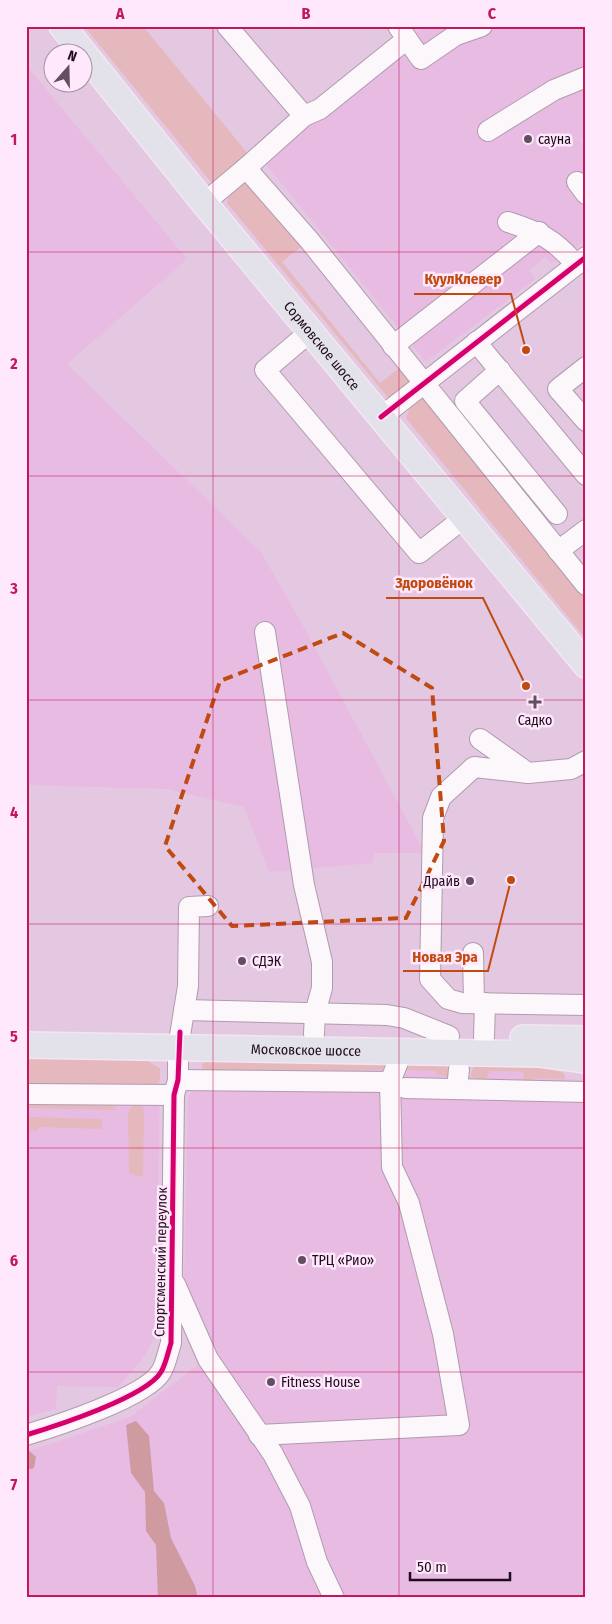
<svg xmlns="http://www.w3.org/2000/svg" width="612" height="1624" font-family="'Fira Sans Condensed',sans-serif">
<style>
.built{fill:#e8bbe3}
.green{fill:#e5b8be}
.forest{fill:#cf9ba0}
.lines{fill:none;stroke-linecap:round;stroke-linejoin:round}
.minor-casing{stroke:#b09bae;stroke-width:22}
.major-casing{stroke:#f3e6f2;stroke-width:28}
.minor{stroke:#fbf7fa;stroke-width:20}
.major{stroke:#e3e1e9;stroke-width:25}
.cycleway-casing{stroke:#ffe8fc;stroke-width:8}
.cycleway{stroke:#d6006c;stroke-width:5}
.marked{fill:none;stroke:#c04a0f;stroke-width:4;stroke-dasharray:10 6;stroke-linejoin:round}
.grid{fill:none;stroke:#c2185b;stroke-width:1;stroke-opacity:0.55}
.poi-dot{fill:#634e62;stroke:#ffe8fc;stroke-width:2}
.labels{text-anchor:middle;dominant-baseline:central;stroke-width:5;stroke-linejoin:round;paint-order:stroke}
.poi-label{font-size:14px;fill:#1e0c1d;stroke:#ffe8fc;text-anchor:start}
.street-label{font-size:14px;fill:#1e0c1d;stroke:#ffe8fc}
.leader{fill:none;stroke:#c04a0f;stroke-width:2}
.callout-dot{fill:#c04a0f;stroke:#ffe8fc;stroke-width:2}
.callout-label{font-size:15px;text-anchor:middle;font-weight:bold;fill:#c04a0f;stroke:#ffe8fc;stroke-width:5;stroke-linejoin:round;paint-order:stroke}
.neatline{fill:none;stroke:#c2185b;stroke-width:2}
.grid-label{font-size:16px;text-anchor:middle;font-weight:bold;fill:#c2185b}
</style>
<rect width="100%" height="100%" fill="#e4c8e1"/>
<g class="built">
<path d="M 419,26 L 586,26 L 586,137 L 580,140 L 586,150 L 586,239 L 575,249 L 551,263 L 545,257 L 530,270 L 535,279 L 426,362 L 262,159 L 394,56 L 410,55 L 413,35 L 420,29 Z"/>
<path d="M 26,65 L 187,259 L 67,364 L 261,552 L 307,633 L 425,853 L 374,853 L 373,863 L 269,872 L 244,807 L 166,789 L 26,785 Z"/>
<path d="M 385,1067 L 435,1071 L 438,1075 L 471,1076 L 477,1081 L 489,1071 L 524,1072 L 524,1081 L 535,1078 L 576,1079 L 577,1087 L 586,1087 L 586,1598 L 26,1598 L 26,1452 L 130,1417 L 198,1365 L 183,1328 L 188,1098 L 202,1068 L 207,1071 L 382,1070 Z"/>
<path d="M 160,1078 L 156,1336 L 141,1361 L 118,1387 L 57,1386 L 56,1409 L 26,1417 L 26,1088 L 156,1087 Z"/>
</g>
<g class="green">
<path d="M 84,26 L 143,26 L 249,155 L 217,182 L 211,182 Z"/>
<path d="M 248,180 L 307,242 L 282,262 L 380,383 L 398,369 L 405,369 L 414,380 L 390,400 L 227,203 L 230,189 Z"/>
<path d="M 420,397 L 425,397 L 586,589 L 586,639 L 406,418 L 410,407 Z"/>
<path d="M 26,1057 L 146,1060 L 160,1068 L 160,1078 L 156,1087 L 26,1088 Z"/>
<path d="M 207,1061 L 381,1061 L 385,1063 L 385,1067 L 382,1070 L 207,1071 L 202,1068 L 202,1064 Z"/>
<path d="M 407,1064 L 447,1066 L 450,1070 L 447,1076 L 438,1075 L 435,1071 L 403,1070 Z"/>
<path d="M 476,1065 L 544,1067 L 564,1073 L 565,1079 L 535,1078 L 532,1081 L 524,1082 L 523,1072 L 490,1071 L 485,1081 L 477,1081 L 471,1076 L 472,1069 Z"/>
<path d="M 26,1100 L 111,1104 L 117,1110 L 26,1108 Z"/>
<path d="M 136,1104 L 143,1107 L 144,1115 L 143,1177 L 129,1173 L 128,1114 L 130,1108 Z"/>
<path d="M 26,1117 L 102,1119 L 102,1129 L 38,1127 L 37,1131 L 26,1131 Z"/>
</g>
<g class="forest">
<path d="M 136,1421 L 149,1436 L 154,1491 L 164,1503 L 171,1538 L 195,1586 L 198,1598 L 158,1598 L 156,1545 L 146,1531 L 145,1492 L 131,1473 L 126,1425 Z"/>
<path d="M 26,1448 L 36,1457 L 34,1468 L 26,1470 Z"/>
</g>
<g class="lines">
<g class="minor-casing">
<g id="minor">
<path d="M 227,26 L 304,116 L 246,168 L 309,240 L 586,585"/>
<path d="M 407,39 L 421,59 L 456,35 L 482,26"/>
<path d="M 304,116 L 320,109 L 407,39 L 398,26"/>
<path d="M 488,131 L 554,90 L 586,77"/>
<path d="M 577,182 L 586,194"/>
<path d="M 204,203 L 246,168"/>
<path d="M 508,222 C 539,232 555,239 576,265"/>
<path d="M 311,331 L 265,370 L 419,553 L 464,518"/>
<path d="M 476,342 L 586,475"/>
<path d="M 393,346 L 539,232"/>
<path d="M 500,370 L 465,401 L 557,514"/>
<path d="M 381,417 L 586,257"/>
<path d="M 586,421 L 558,389 L 586,367"/>
<path d="M 558,551 L 586,530"/>
<path d="M 265,632 L 304,885 L 322,962 L 322,988 L 315,1013 L 314,1034"/>
<path d="M 480,739 L 528,773 L 571,769 L 586,761"/>
<path d="M 528,773 L 474,767 L 441,797 L 433,818 L 430,979 L 448,999 L 462,1003 L 586,1005"/>
<path d="M 473,953 L 474,1003"/>
<path d="M 184,1010 L 387,1015 L 404,1018 L 449,1036"/>
<path d="M 484,1037 L 485,1003"/>
<path d="M 178,1080 L 390,1082"/>
<path d="M 405,1088 L 586,1092"/>
<path d="M 457,1089 L 459,1069"/>
<path d="M 26,1094 L 174,1095"/>
<path d="M 175,1284 L 208,1359 L 273,1454 L 300,1506 L 317,1562 L 334,1598"/>
<path d="M 26,1435 C 56,1426 146,1397 161,1372 C 166,1364 168,1352 171,1343 L 174,1095 L 178,1080 L 178,1048 L 188,986 L 189,907 L 208,906"/>
<path d="M 259,1435 L 459,1425 L 443,1334 L 409,1203 L 392,1167 L 390,1082 L 402,1052"/>
</g>
</g>
<g class="major-casing">
<g id="major">
<path id="s1" d="M 62,26 L 204,203 L 586,665"/>
<path d="M 523,1038 L 586,1039"/>
<path id="s2" d="M 26,1045 L 540,1054 L 586,1060"/>
</g>
</g>
<use href="#minor" class="minor"/>
<use href="#major" class="major"/>
<g class="cycleway-casing">
<g id="cycleway">
<path d="M 381,417 L 586,257"/>
<path d="M 26,1435 C 56,1426 146,1397 161,1372 C 166,1364 168,1352 171,1343 L 174,1095 L 178,1080 L 180,1032"/>
</g>
</g>
<use href="#cycleway" class="cycleway"/>
</g>
<path class="marked" d="M 343,633 L 432,688 L 444,841 L 406,918 L 232,926 L 165,846 L 220,681 Z"/>
<path class="grid" d="M 213,26 L 213,1598M 399,26 L 399,1598M 26,252 L 586,252M 26,476 L 586,476M 26,700 L 586,700M 26,924 L 586,924M 26,1148 L 586,1148M 26,1372 L 586,1372"/>
<g class="poi-dot">
<circle cx="528" cy="139" r="5"/>
<path d="M532.5 694.5h5v5h5v5h-5v5h-5v-5h-5v-5h5z"/>
<circle cx="470" cy="881" r="5"/>
<circle cx="242" cy="961" r="5"/>
<circle cx="302" cy="1260" r="5"/>
<circle cx="271" cy="1382" r="5"/>
</g>
<g class="labels">
<g class="poi-label">
<text x="538" y="139">сауна</text>
<text x="535" y="720" text-anchor="middle">Садко</text>
<text x="460" y="881" text-anchor="end">Драйв</text>
<text x="252" y="961">СДЭК</text>
<text x="312" y="1260">ТРЦ «Рио»</text>
<text x="281" y="1382">Fitness House</text>
</g>
<g class="street-label">
<text stroke="none"><textPath href="#s1" startOffset="412">Сормовское шоссе</textPath></text>
<text stroke="none"><textPath href="#s2" startOffset="280">Московское шоссе</textPath></text>
<text transform="translate(161 1262) rotate(-89)">Спортсменский переулок</text>
</g>
</g>
<path class="leader" d="M526 350L511 294H414M526 686L483 598H386M511 880L488 971H403"/>
<g class="callout-dot">
<circle cx="526" cy="350" r="5"/>
<circle cx="526" cy="686" r="5"/>
<circle cx="511" cy="880" r="5"/>
</g>
<g class="callout-label">
<text x="463" y="284">КуулКлевер</text>
<text x="434" y="588">Здоровёнок</text>
<text x="445" y="962">Новая Эра</text>
</g>
<rect width="612" height="1624" fill="none" stroke="#ffe8fc" stroke-width="55"/>
<g transform="translate(68 68) rotate(20)"><circle r="24" fill="#ffe8fc" stroke="#a590a3"/>
<path d="M0-4L9 19L0 12L-9 19Z" fill="#634e62"/>
<text y="-8" font-size="14" font-weight="bold" text-anchor="middle" fill="#1e0c1d">N</text>
</g>
<path d="M410 1572v8h100v-8" fill="none" stroke="#1e0c1d" stroke-width="2.5"/>
<text x="417" y="1572" font-size="15" fill="#1e0c1d" stroke="#ffe8fc" stroke-width="4" paint-order="stroke">50 m</text>
<rect x="28" y="28" width="556" height="1568" class="neatline"/>
<g class="grid-label">
<text x="120" y="19">A</text>
<text x="306" y="19">B</text>
<text x="492" y="19">C</text>
<text x="14" y="145">1</text>
<text x="14" y="369">2</text>
<text x="14" y="594">3</text>
<text x="14" y="818">4</text>
<text x="14" y="1042">5</text>
<text x="14" y="1266">6</text>
<text x="14" y="1490">7</text>
</g>
</svg>
